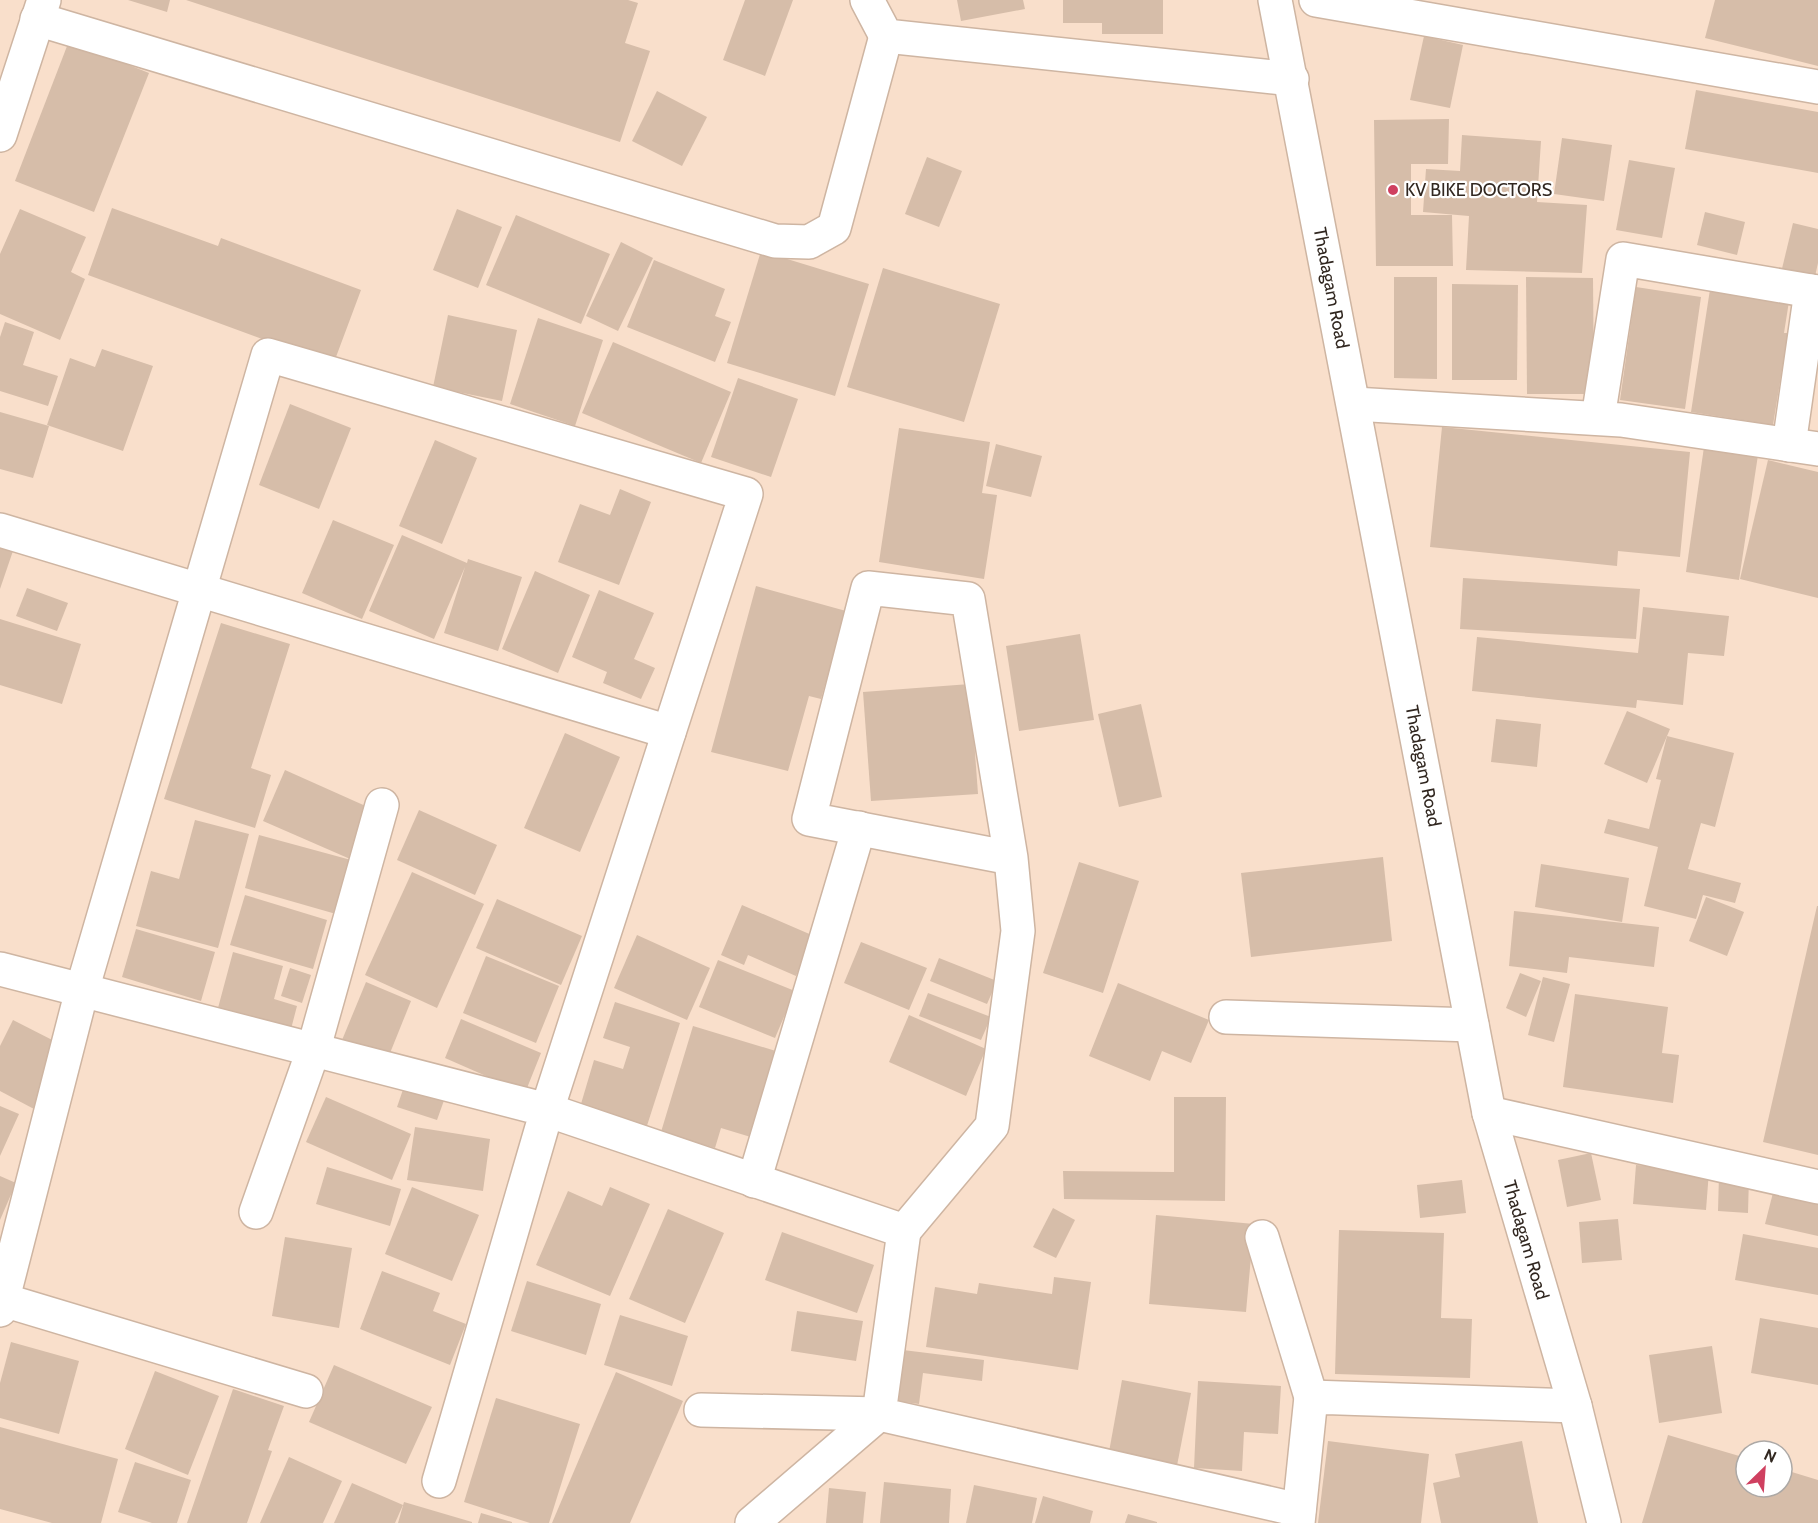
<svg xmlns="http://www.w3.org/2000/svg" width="1818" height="1523" font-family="Cabin,sans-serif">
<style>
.building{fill:#d6bda9}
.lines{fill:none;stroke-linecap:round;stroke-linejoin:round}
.minor-casing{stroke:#ceb5a2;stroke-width:36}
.major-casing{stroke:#ceb5a2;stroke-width:36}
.minor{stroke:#fff;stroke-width:33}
.major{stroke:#fff;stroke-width:33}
.poi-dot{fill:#cf4060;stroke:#fff;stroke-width:2}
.labels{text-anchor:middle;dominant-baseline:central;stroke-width:4.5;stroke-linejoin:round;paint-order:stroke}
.poi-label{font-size:18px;fill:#312720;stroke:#fff;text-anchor:start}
.street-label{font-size:18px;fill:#312720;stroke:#fff}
</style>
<rect width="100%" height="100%" fill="#f9dfcb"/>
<g class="building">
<path d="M 128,0 L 170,0 L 167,12 Z"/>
<path d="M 186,0 L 628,0 L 638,3 L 625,43 L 650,51 L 620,142 Z"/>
<path d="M 745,0 L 793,0 L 765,76 L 723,60 Z"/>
<path d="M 957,0 L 1023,0 L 1025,9 L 961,21 Z"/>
<path d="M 1063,0 L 1163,0 L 1163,34 L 1102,34 L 1102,23 L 1063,23 Z"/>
<path d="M 1715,0 L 1818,0 L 1818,66 L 1705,38 Z"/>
<path d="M 1424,36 L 1463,45 L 1450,108 L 1410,100 Z"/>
<path d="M 69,41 L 149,73 L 94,212 L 15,181 Z"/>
<path d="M 1696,90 L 1818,112 L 1818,173 L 1685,149 Z"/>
<path d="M 657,91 L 707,117 L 682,166 L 632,141 Z"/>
<path d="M 1449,119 L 1448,164 L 1411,164 L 1411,215 L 1452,215 L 1453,266 L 1376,266 L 1374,120 Z"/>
<path d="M 1462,135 L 1541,141 L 1537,202 L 1587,205 L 1582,273 L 1466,270 L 1469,216 L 1423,212 L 1426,169 L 1460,171 Z"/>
<path d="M 1562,138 L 1612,145 L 1604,201 L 1554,194 Z"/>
<path d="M 927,157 L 962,171 L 939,227 L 905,214 Z"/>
<path d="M 1629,160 L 1675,168 L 1662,238 L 1616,230 Z"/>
<path d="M 112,208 L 218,246 L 221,238 L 361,290 L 333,365 L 88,275 Z"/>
<path d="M 20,209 L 86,237 L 71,272 L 85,279 L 60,340 L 0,314 L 0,254 Z"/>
<path d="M 457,209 L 502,227 L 478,288 L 433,270 Z"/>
<path d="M 1705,212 L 1745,222 L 1737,255 L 1697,245 Z"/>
<path d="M 516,215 L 610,254 L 581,324 L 486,285 Z"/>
<path d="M 1793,223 L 1818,229 L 1818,263 L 1813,285 L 1780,277 Z"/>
<path d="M 621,242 L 653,258 L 618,331 L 586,316 Z"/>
<path d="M 761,251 L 869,284 L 835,396 L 727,363 Z"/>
<path d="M 654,260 L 725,289 L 715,316 L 731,322 L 715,362 L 627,327 Z"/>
<path d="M 883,268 L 1000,304 L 964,422 L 847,387 Z"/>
<path d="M 1394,277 L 1437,277 L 1437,379 L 1394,378 Z"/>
<path d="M 1526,277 L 1593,278 L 1594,394 L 1527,394 Z"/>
<path d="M 1711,283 L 1790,295 L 1784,333 L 1788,333 L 1773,425 L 1691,412 Z"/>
<path d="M 1452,284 L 1518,285 L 1517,380 L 1452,380 Z"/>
<path d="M 1636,287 L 1701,297 L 1685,409 L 1620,400 Z"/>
<path d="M 448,315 L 517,330 L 502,401 L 433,387 Z"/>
<path d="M 538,318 L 603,340 L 575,426 L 510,404 Z"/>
<path d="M 5,322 L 34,332 L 23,365 L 58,376 L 48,406 L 0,391 L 0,337 Z"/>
<path d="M 613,342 L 731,392 L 701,463 L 582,413 Z"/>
<path d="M 102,349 L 153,366 L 123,451 L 47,425 L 70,358 L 95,367 Z"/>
<path d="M 738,378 L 798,399 L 771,477 L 711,457 Z"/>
<path d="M 290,404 L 351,428 L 319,509 L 259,485 Z"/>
<path d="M 0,412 L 49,426 L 33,478 L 0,469 Z"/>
<path d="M 1442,427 L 1690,452 L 1680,557 L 1618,551 L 1617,566 L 1430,547 Z"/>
<path d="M 899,428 L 990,442 L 982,493 L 997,495 L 984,579 L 879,562 Z"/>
<path d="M 435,440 L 477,458 L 442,544 L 399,526 Z"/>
<path d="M 996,444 L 1042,456 L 1031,497 L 986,486 Z"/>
<path d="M 1704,447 L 1758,455 L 1739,580 L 1686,572 Z"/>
<path d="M 1768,460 L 1818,472 L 1818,598 L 1740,579 Z"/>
<path d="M 620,489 L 651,502 L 619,585 L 558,562 L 580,504 L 610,515 Z"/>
<path d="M 333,520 L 394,545 L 362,619 L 302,593 Z"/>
<path d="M 402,535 L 467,563 L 468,559 L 522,577 L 498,651 L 444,633 L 465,567 L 434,639 L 369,611 Z"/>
<path d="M 0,539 L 15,545 L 0,589 Z"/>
<path d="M 535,571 L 590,595 L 558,673 L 502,649 Z"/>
<path d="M 1463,578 L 1640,589 L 1636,639 L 1460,629 Z"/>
<path d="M 756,586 L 846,611 L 821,699 L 809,696 L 788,771 L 711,752 Z"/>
<path d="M 27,588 L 68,603 L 57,631 L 16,616 Z"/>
<path d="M 599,590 L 654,613 L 634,659 L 655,668 L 641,699 L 603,683 L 607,672 L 572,657 Z"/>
<path d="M 1643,607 L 1729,616 L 1724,656 L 1688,653 L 1683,705 L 1637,700 L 1636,708 L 1472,691 L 1477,637 L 1638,653 Z"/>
<path d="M 0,619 L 81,644 L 62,704 L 0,685 Z"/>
<path d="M 221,623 L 290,644 L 251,768 L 271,775 L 255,828 L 164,799 Z"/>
<path d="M 1080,634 L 1094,720 L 1019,731 L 1006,646 Z"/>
<path d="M 970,684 L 978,794 L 871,801 L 863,692 Z"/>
<path d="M 1141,704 L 1162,797 L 1119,807 L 1098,714 Z"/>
<path d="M 1627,711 L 1670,729 L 1647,783 L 1604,764 Z"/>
<path d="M 1496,719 L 1541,724 L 1537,767 L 1491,762 Z"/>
<path d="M 565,733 L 620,757 L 580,852 L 524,828 Z"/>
<path d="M 1667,736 L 1734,753 L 1715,827 L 1701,823 L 1688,869 L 1741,883 L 1735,903 L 1703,895 L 1696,919 L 1644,906 L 1658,847 L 1604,833 L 1608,819 L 1649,829 L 1661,780 L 1656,779 Z"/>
<path d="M 285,770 L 379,812 L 357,862 L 263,821 Z"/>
<path d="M 419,810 L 497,845 L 475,895 L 397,860 Z"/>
<path d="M 195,820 L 249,834 L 218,948 L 136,926 L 151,871 L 179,879 Z"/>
<path d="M 259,835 L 351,860 L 336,914 L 245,888 Z"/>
<path d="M 1383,857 L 1392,941 L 1251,957 L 1241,873 Z"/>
<path d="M 1079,862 L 1139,881 L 1103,993 L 1043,973 Z"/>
<path d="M 1541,864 L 1629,878 L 1622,922 L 1535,907 Z"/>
<path d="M 412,872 L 484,904 L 437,1008 L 365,975 Z"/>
<path d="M 245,895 L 327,920 L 313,969 L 230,945 Z"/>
<path d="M 1706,897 L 1744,912 L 1727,956 L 1689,941 Z"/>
<path d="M 497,899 L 582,936 L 561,985 L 476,948 Z"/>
<path d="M 742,905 L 814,936 L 796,976 L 748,955 L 744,965 L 721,955 Z"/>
<path d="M 1817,906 L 1818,906 L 1818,1155 L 1763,1142 Z"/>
<path d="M 1514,911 L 1659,927 L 1654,967 L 1569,957 L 1567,973 L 1509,966 Z"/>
<path d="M 136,929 L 215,952 L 201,1001 L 122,977 Z"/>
<path d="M 637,935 L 710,968 L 687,1020 L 614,988 Z"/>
<path d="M 861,942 L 927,968 L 909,1010 L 844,983 Z"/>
<path d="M 233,952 L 283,966 L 274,999 L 297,1006 L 291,1029 L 218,1008 Z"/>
<path d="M 486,956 L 559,986 L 536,1043 L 463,1013 Z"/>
<path d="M 939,958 L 997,981 L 987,1004 L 930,981 Z"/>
<path d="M 718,960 L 795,991 L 775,1038 L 699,1007 Z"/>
<path d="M 290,968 L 311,975 L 302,1003 L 281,996 Z"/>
<path d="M 1520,973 L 1541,981 L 1526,1017 L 1506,1008 Z"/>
<path d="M 1543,977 L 1570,984 L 1554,1042 L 1528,1035 Z"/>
<path d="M 366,982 L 411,1001 L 386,1063 L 340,1045 Z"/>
<path d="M 1118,983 L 1209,1020 L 1191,1063 L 1162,1051 L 1150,1081 L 1089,1056 Z"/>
<path d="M 928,993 L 991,1017 L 981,1040 L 919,1016 Z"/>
<path d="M 1575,994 L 1668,1007 L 1662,1053 L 1679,1055 L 1673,1103 L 1563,1087 Z"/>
<path d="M 615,1002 L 680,1023 L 644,1135 L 578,1114 L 594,1060 L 623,1069 L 630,1047 L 603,1038 Z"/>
<path d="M 909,1015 L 986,1049 L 966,1096 L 889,1062 Z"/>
<path d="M 461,1019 L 541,1053 L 525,1093 L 445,1058 Z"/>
<path d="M 13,1020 L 66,1047 L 34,1109 L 0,1091 L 0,1046 Z"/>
<path d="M 693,1026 L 779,1052 L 754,1138 L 721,1128 L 715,1148 L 661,1132 Z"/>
<path d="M 407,1078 L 447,1092 L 437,1120 L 397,1107 Z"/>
<path d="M 326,1097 L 411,1134 L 392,1180 L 306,1142 Z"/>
<path d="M 1174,1097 L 1226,1097 L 1225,1201 L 1064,1199 L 1063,1171 L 1174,1172 Z"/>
<path d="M 0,1106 L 19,1114 L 0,1156 Z"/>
<path d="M 415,1127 L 490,1139 L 483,1191 L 407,1180 Z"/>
<path d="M 1591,1153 L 1601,1200 L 1567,1207 L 1558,1160 Z"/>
<path d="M 1636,1165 L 1709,1171 L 1706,1210 L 1633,1204 Z"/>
<path d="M 327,1167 L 401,1189 L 390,1226 L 316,1204 Z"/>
<path d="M 1719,1175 L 1749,1176 L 1748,1213 L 1718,1211 Z"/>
<path d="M 0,1176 L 16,1183 L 0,1220 Z"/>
<path d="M 1462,1180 L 1466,1213 L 1420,1218 L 1417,1185 Z"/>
<path d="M 1775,1185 L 1818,1195 L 1818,1236 L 1765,1224 Z"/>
<path d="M 412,1187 L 479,1215 L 452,1281 L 385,1254 Z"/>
<path d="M 610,1187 L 650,1204 L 610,1296 L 536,1265 L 568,1191 L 602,1206 Z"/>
<path d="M 1053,1208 L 1075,1220 L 1056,1258 L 1033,1247 Z"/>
<path d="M 668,1209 L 724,1233 L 685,1323 L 629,1299 Z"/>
<path d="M 1156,1215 L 1254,1224 L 1246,1312 L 1149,1304 Z"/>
<path d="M 1618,1219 L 1622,1260 L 1582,1263 L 1579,1222 Z"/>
<path d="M 1339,1230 L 1444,1233 L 1441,1318 L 1472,1319 L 1470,1378 L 1335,1374 Z"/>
<path d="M 782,1232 L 874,1265 L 857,1313 L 765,1280 Z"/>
<path d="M 1743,1234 L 1818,1248 L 1818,1295 L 1735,1280 Z"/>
<path d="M 285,1237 L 352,1248 L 339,1328 L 272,1316 Z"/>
<path d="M 382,1271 L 440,1293 L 433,1311 L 466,1324 L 450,1365 L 360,1329 Z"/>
<path d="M 1054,1277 L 1091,1282 L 1078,1370 L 926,1347 L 935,1287 L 977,1294 L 979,1283 L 1052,1294 Z"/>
<path d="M 527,1281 L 601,1304 L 586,1355 L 511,1331 Z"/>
<path d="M 797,1311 L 863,1321 L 856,1361 L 791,1351 Z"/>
<path d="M 620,1315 L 688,1336 L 672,1386 L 604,1365 Z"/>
<path d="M 1760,1318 L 1818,1328 L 1818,1385 L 1751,1373 Z"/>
<path d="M 11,1342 L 79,1361 L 59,1434 L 0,1418 L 0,1383 Z"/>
<path d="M 1712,1346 L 1722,1413 L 1659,1423 L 1649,1355 Z"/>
<path d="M 903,1350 L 984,1360 L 982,1381 L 923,1373 L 919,1404 L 897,1401 Z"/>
<path d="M 334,1365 L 432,1407 L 406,1464 L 309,1422 Z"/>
<path d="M 155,1371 L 219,1396 L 188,1475 L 125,1449 Z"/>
<path d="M 616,1372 L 683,1401 L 630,1523 L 552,1523 Z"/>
<path d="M 1122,1380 L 1191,1393 L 1175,1476 L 1107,1463 Z"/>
<path d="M 1198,1381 L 1281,1386 L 1278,1434 L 1244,1432 L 1242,1471 L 1194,1468 Z"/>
<path d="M 233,1389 L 284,1406 L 268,1450 L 272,1451 L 247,1523 L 187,1523 Z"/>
<path d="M 496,1398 L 580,1424 L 549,1523 L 530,1523 L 464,1502 Z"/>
<path d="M 0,1427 L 118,1459 L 101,1523 L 52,1523 L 0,1509 Z"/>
<path d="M 1668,1435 L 1746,1458 L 1746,1487 L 1782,1487 L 1782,1469 L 1818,1480 L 1818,1523 L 1642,1523 Z"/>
<path d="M 1328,1441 L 1429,1454 L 1421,1523 L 1318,1523 Z"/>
<path d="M 1522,1441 L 1538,1523 L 1441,1523 L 1433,1483 L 1460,1477 L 1455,1454 Z"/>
<path d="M 289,1457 L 342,1481 L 323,1523 L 260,1523 Z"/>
<path d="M 135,1462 L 191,1480 L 177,1523 L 152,1523 L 118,1512 Z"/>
<path d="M 884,1482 L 951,1489 L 949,1523 L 880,1523 Z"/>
<path d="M 352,1483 L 403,1505 L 395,1523 L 334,1523 Z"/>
<path d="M 974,1485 L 1037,1498 L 1032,1523 L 966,1523 Z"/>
<path d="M 829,1488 L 866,1492 L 863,1523 L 826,1523 Z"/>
<path d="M 1043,1496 L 1093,1511 L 1090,1523 L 1035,1523 Z"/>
<path d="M 404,1502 L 472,1522 L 472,1523 L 398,1523 Z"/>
<path d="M 481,1513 L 512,1522 L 512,1523 L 478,1523 Z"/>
<path d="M 1128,1514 L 1157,1522 L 1157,1523 L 1125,1523 Z"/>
</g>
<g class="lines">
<g class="minor-casing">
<g id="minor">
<path d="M 867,0 L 886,36 L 1292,79"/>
<path d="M 1316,0 L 1818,87"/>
<path d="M 37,19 L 775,241 L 809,242 L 834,228 L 886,36"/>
<path d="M 0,135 L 44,0"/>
<path d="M 1354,404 L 1621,420 L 1818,449"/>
<path d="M 1598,418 L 1623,259 L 1811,291"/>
<path d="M 1789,445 L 1811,291 L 1818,292"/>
<path d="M 0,530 L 669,732"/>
<path d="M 0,969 L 547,1110 L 439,1481"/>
<path d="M 1226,1017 L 1472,1025"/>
<path d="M 1489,1113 L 1818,1187"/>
<path d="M 754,1181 L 859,828"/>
<path d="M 256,1212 L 313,1051 L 382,805"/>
<path d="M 904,1231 L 992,1126 L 1018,931 L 1011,858 L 809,819 L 868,588 L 968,599 L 1011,858"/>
<path d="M 1262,1237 L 1311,1397"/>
<path d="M 0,1299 L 306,1391"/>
<path d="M 0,1310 L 82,990 L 268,355 L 746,494 L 547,1110 L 904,1231 L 879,1414 L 1299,1510"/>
<path d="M 701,1410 L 879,1414"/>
<path d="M 752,1523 L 879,1414"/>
<path d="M 1298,1523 L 1311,1397 L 1575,1406"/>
</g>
</g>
<g class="major-casing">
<path id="major" d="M 1275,0 L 1489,1113 L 1575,1406 L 1604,1523"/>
</g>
<use href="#minor" class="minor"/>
<use href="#major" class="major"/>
</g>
<circle class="poi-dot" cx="1393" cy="190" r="6"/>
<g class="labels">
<g class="poi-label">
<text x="1405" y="190">KV BIKE DOCTORS</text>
</g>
<g class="street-label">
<text transform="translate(1331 288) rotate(79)">Thadagam Road</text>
<text transform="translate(1423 766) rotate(79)">Thadagam Road</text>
<text transform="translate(1526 1240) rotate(74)">Thadagam Road</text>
</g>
</g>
<g transform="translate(1764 1469) rotate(25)"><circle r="28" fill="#ffffff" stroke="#ada9a6" stroke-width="1.5"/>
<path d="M0-4.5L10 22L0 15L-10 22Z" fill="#cf4060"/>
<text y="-9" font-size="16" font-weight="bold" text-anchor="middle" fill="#312720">N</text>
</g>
</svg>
